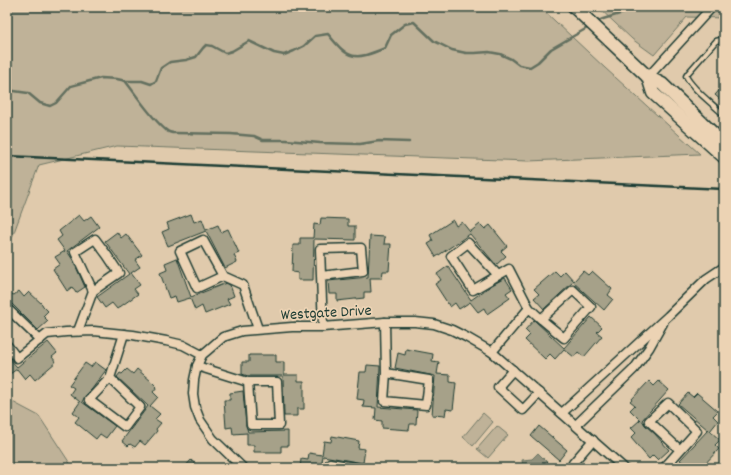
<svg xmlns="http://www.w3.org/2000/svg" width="731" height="475" viewBox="0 0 731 475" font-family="Dekko,sans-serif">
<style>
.green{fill:#bfb298;stroke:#6f7866}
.water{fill:#90907b;stroke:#636f5f}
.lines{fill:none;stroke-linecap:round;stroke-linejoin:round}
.stream{stroke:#636f5f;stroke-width:2.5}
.building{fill:#a6a189;stroke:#1f3d34}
.lane-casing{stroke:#1f3d34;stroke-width:7}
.street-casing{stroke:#1f3d34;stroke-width:11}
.secondary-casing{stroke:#1f3d34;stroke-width:15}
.lane{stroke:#ecd3b4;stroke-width:4}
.street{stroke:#ecd3b4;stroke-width:8}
.secondary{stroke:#ecd3b4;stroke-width:12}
.rail{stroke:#1f3d34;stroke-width:2.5}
.labels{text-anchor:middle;stroke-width:3.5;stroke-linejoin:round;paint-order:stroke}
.street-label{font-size:16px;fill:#1f3d34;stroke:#ecd3b4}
</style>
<rect width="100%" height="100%" fill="#e0caac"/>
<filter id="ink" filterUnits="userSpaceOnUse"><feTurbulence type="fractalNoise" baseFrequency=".025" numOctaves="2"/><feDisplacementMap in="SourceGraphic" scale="8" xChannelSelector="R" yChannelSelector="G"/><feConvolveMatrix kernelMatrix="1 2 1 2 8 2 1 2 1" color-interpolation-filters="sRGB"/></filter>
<g filter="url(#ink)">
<g class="green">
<path d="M7 7H540L605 68 700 154 528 161 117 146 39 165 7 251Z"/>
<path d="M598 7H703L724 10V18L687 17 654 55 632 39Z"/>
<path d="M7 399 39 416 73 468H7Z"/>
<path d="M483 413 493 422 473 446 463 437Z"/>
<path d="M497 426 508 435 488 458 477 449Z"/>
</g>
<path class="water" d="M538 453 550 465H553L551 468H523L522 460 532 459Z"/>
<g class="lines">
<g class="stream">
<path d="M596 22 603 19 643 7"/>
<path d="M126 82C138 97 151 118 166 130 168 132 171 133 175 133L231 134 254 136 263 140H286L320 143 360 144 379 141 409 142"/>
<path d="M7 90 28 93 40 103 50 106 56 103 71 86 101 78 117 79 126 81H142L151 84 156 81 161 68 170 62 186 60 196 57 203 48 206 45 212 46 225 53 232 51 249 41 274 53 284 55 294 51 304 46 315 36 328 34C349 60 354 61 385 48L391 35 405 24 414 22 434 41 452 50 466 53H475L489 52 500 54 511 59 519 65 530 67 538 62 551 49 589 27"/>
</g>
</g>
<g class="building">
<path d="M724 85V103L715 95Z"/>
<path d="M191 214 194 222 202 219 206 230 218 225 221 232 228 229 239 253 234 255 237 262 225 268 206 231 168 246 162 232 169 229 167 223Z"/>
<path d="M79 215 84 221 91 216 99 227 67 251 73 260 85 287 76 293 72 287 67 291 53 269 60 264 55 257 65 251 57 240 62 236 59 231Z"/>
<path d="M321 218 348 219V226H355V240L314 239 313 280H298V273L292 272 293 245H300V238H313L314 224 320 225Z"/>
<path d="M453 220 456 226 462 222 470 232 480 224 485 229 490 225 507 246 501 251 506 256 496 265 470 234 436 257 428 244 433 241 430 235Z"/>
<path d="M117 232 121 238 126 234 142 255 135 260 140 267 131 273 140 285 134 289 138 294 117 309 112 303 105 308 97 297 129 274 105 241Z"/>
<path d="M370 236 385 237 384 244H391L389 271H383L382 278H370L371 292H364V298L337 301V294H329L328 281 368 277Z"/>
<path d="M177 258 191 297 226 283 230 285 234 296 227 299 230 304 205 314 202 306 195 310 190 298 177 302 175 296 169 298 160 273 167 270 165 263Z"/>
<path d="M448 266 471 300 492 285 505 278 512 289 506 293 510 298 487 314 484 308 478 312 470 302 459 309 455 303 450 307 435 284 441 280 437 274Z"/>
<path d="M555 271 560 276 565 271 574 281 583 271 588 275 592 271 612 289 608 295 613 299 604 310 573 282 544 309 534 298 539 294 534 289Z"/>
<path d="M19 291 24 297 29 292 42 304 43 306 48 311 43 316 48 321 38 330 7 299 12 294 14 295Z"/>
<path d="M591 317 602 327 597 332 602 336 584 357 578 352 574 357 564 349 555 359 550 354 545 359 525 340 530 335 525 330 534 320 564 348Z"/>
<path d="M48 342 57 353 52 357 56 362 35 380 30 374 25 379 17 369 7 376V356L17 367Z"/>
<path d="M406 349 433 354 432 361 439 362 437 374 450 375V382L456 383 453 410 446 409 445 416 432 415 435 376 395 368 398 353 405 355Z"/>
<path d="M249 355H276V362H284V375H298V381H304V409H297V416H284L283 376H248L242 374V362H249Z"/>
<path d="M95 362 106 370 92 389 85 396 82 402 115 426 106 438 100 434 96 439 75 422 79 417 73 412 80 402 70 394 74 388 69 385 85 363 91 367Z"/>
<path d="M367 365 380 366 378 407 417 410 416 424H410L409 430 382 428V421L375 420 376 408 363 407 364 400 357 399 360 372H366Z"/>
<path d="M127 369 133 374 137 369 151 381 157 387 153 392 158 397 150 406 160 414 155 419 161 423 156 429 157 431 145 445 140 441 135 447 130 444 128 446 122 441 148 406 117 377 120 373 122 374Z"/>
<path d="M649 381 654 386 659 381 669 390 642 420 645 425 655 434 669 450 658 460 653 455 649 459 631 438 636 433 631 428 640 420 630 410 635 405 630 401Z"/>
<path d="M243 391 246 425 248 432 288 431V446H281V452H254V445H247V433L233 434 232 427 226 428 224 400H230V393Z"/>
<path d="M688 393 693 397 697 393 718 411 713 416 718 421 710 431 720 440 715 445 719 449 701 468H699L695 464 691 468H689L680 460 708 430 678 404Z"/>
<path d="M539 426 567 450 559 460 531 436Z"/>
<path d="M332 436 359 441 358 448 365 449 363 463 323 456 321 468H300L301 459 308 460 309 453 322 455 324 441 331 442Z"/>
<path d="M191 460 200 468H184Z"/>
</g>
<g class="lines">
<g class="lane-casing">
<path id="lane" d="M724 44 720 40 716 41 688 73 686 76C693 90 713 104 724 115"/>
</g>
<g class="street-casing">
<g id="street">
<path d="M648 77 712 7"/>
<path d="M498 275 468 243 451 256 473 290 509 269 529 308"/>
<path d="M223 276 203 240 180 251 197 288 223 276 243 285 258 329"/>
<path d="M321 276 363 271 361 248 320 249 323 327"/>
<path d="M7 311 9 310 40 340"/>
<path d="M385 322 386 373 384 401 426 405 429 380 386 373"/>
<path d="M78 331 93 291 119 273 107 255 95 239 75 252 93 291"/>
<path d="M7 345 17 358 47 334 66 332 94 331 133 335 166 341 183 345 202 355"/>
<path d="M492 352 529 308 541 319 564 338 591 307 573 290 541 319"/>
<path d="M197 366 248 382 251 425H279L277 382H248"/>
<path d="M513 370 498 387 523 410 539 393"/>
<path d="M110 378 89 400 125 427 140 407 110 378 124 334"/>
<path d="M562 413 668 316 706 279 724 267"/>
<path d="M576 425 634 369 649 348 663 323"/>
<path d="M243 468 213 439 200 420 195 407 193 394 194 380 197 366 202 355 208 350 223 337 242 331 292 327H323L385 322H415L434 324 452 330 466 337 492 352 624 468"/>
<path d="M329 468 330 463 359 468"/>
<path d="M578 468 573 463 593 440"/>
<path d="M664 468 697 431 668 403 649 421 680 450"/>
</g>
</g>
<g class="secondary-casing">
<g id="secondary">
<path d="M574 7 648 77 662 84 724 144"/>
<path d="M648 77 653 93 724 157"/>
</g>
</g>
<use href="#lane" class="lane"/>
<use href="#street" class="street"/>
<use href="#secondary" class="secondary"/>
<path class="rail" d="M7 156 724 189"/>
</g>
</g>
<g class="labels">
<g class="street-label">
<text transform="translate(326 311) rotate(-3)" y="6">Westgate Drive</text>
</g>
</g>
<rect width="731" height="475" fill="none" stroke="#ecd3b4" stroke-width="24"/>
<rect x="12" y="12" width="707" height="451" fill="none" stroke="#1f3d34" stroke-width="1.5" filter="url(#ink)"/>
</svg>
